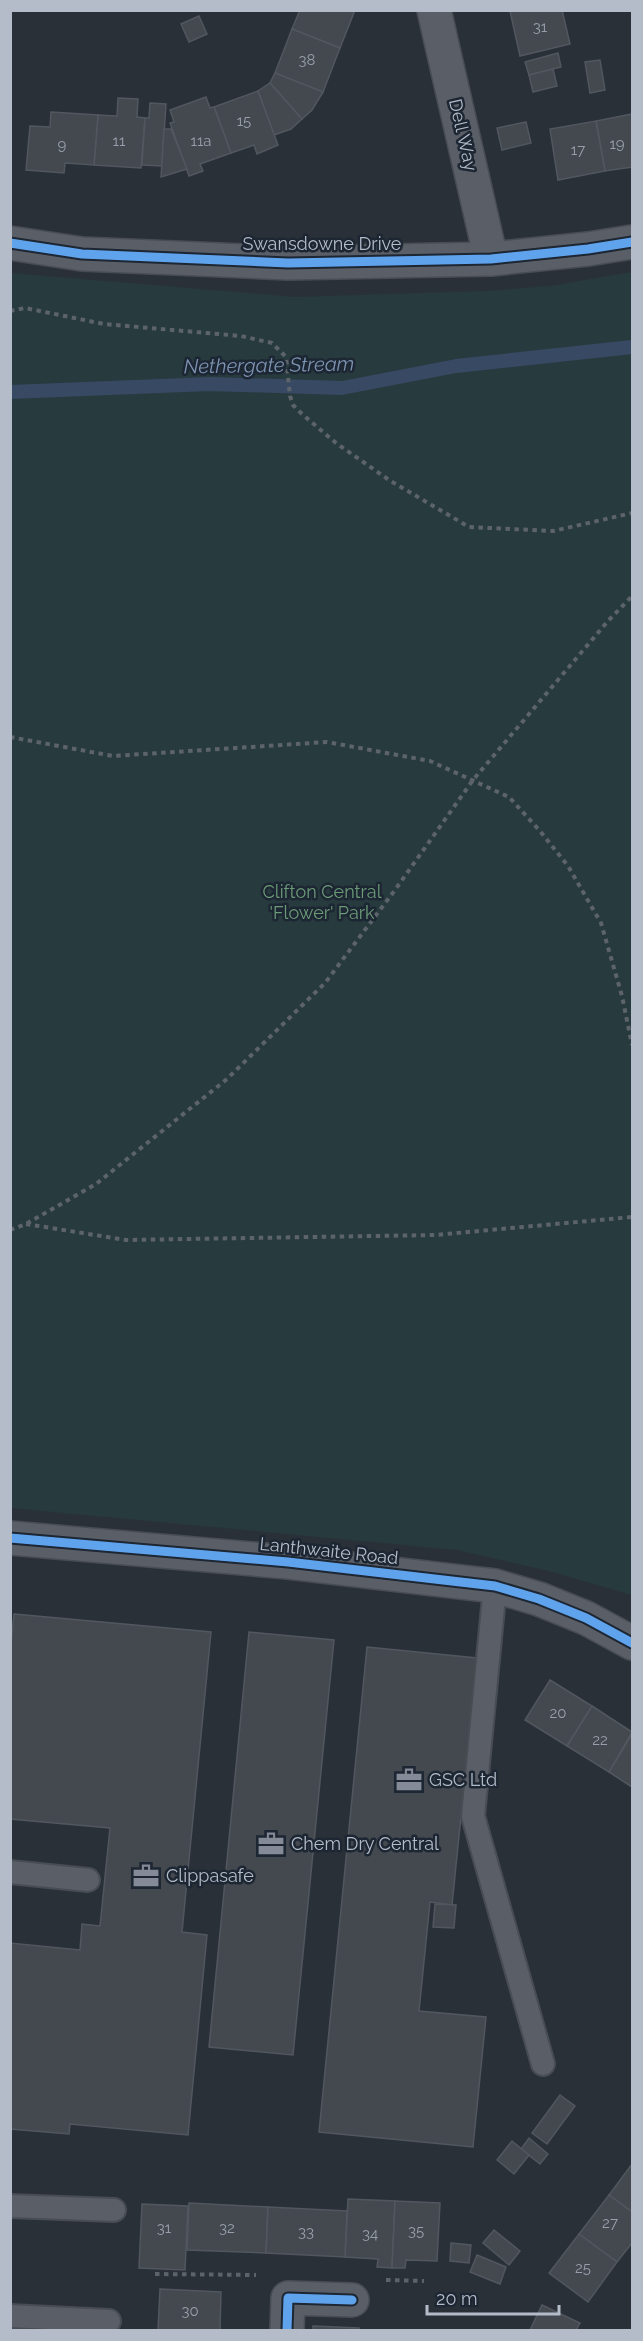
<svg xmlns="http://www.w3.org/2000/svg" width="643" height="2341" viewBox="0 0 643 2341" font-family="Raleway,sans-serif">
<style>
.green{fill:#273a3e}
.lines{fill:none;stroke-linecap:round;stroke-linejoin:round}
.stream{stroke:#384963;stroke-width:14}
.building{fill:#444950;stroke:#52575f;stroke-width:1.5}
.service-casing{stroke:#484c53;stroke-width:26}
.minor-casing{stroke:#484c53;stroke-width:36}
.path{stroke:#5d636a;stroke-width:4;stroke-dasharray:4.5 4.5;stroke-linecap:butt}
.service{stroke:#5a5e66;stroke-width:22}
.minor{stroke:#5a5e66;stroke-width:33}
.cycleway-casing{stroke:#1d2633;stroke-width:13}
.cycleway{stroke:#60a3ed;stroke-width:9}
.labels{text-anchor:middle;stroke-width:5;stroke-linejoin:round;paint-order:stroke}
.number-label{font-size:15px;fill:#989fab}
.street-label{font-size:18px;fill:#b4bcc9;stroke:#1d2633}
.park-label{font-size:18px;fill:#6b9a76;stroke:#1d2633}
.poi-label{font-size:18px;fill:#b4bcc9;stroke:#1d2633;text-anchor:start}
.water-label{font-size:20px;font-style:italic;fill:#7c92b1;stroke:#1d2633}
</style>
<rect width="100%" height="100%" fill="#2a3038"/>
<path class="green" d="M632 272V1595L549 1571 457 1550 11 1508V273L294 297 487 291 550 286Z"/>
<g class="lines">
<path class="stream" d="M10 392 210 384 342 388 456 366 632 347"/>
</g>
<g class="building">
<path d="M300 10H355L340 48 292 29Z"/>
<path d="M562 10 570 44 520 56 510 11Z"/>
<path d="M199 16 207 34 189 42 181 24Z"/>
<path d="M292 29 340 48 323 92 275 73Z"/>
<path d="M558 53 561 67 529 75 525 62Z"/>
<path d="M600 60 605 90 590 93 585 62Z"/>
<path d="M553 69 557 86 533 92 529 75Z"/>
<path d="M275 73 323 92 312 110 302 119 270 83Z"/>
<path d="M270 83 302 119 291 129 274 135 258 91Z"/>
<path d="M258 91 278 145 257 154 254 145 231 153 214 107Z"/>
<path d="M206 97 210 108 214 107 231 153 200 164 203 171 189 176 170 123 174 122 170 110Z"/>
<path d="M118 98 138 99 137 117 145 118 141 168 94 165 98 115 117 116Z"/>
<path d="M150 103 166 104 162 166 142 165 145 118H149Z"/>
<path d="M51 112 98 115 94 165 65 163 64 173 26 170 30 126 50 127Z"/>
<path d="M632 114V167L605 171 596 121Z"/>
<path d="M596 121 605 171 558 180 550 129Z"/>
<path d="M526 122 531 143 502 150 497 128Z"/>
<path d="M164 129H171L187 169 161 177Z"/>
<path d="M14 1614 211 1632 182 1932 207 1935 188 2135 70 2124 69 2134 10 2129V1943L80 1950 82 1924 100 1926 110 1828 10 1819V1654Z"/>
<path d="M249 1632 334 1640 293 2055 209 2047Z"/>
<path d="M367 1647 477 1658 452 1905 430 1902 419 2011 486 2017 473 2147 319 2132Z"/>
<path d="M550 1680 592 1706 567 1746 525 1720Z"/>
<path d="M592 1706 632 1732 609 1772 567 1746Z"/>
<path d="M632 1734V1787L609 1772Z"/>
<path d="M435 1904 456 1905 454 1928 433 1927Z"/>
<path d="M560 2095 575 2106 547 2144 532 2133Z"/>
<path d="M529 2138 548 2154 540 2164 521 2149Z"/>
<path d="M512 2141 529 2155 514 2174 497 2160Z"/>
<path d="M632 2164V2212L609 2195Z"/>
<path d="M609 2195 632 2212V2243L617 2262 579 2234Z"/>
<path d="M348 2199 395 2201 392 2268 377 2267 378 2259 345 2257Z"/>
<path d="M395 2201 440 2203 437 2261 406 2260 405 2268H392Z"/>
<path d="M189 2203 268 2207 266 2253 187 2250Z"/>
<path d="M142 2204 188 2206 185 2270 139 2268Z"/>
<path d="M268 2207 347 2211 345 2257 266 2253Z"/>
<path d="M494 2230 520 2251 509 2265 483 2243Z"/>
<path d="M579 2234 617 2262 588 2302 549 2273Z"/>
<path d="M451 2243 471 2245 469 2263 450 2261Z"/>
<path d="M477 2255 506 2267 500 2284 470 2272Z"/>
<path d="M160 2289 221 2292 220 2330H158Z"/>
<path d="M542 2305 580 2323 576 2330H530Z"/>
<path d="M313 2326 359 2328V2330H313Z"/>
</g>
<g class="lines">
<g class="service-casing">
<g id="service">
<path d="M495 1586 473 1816 543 2064"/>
<path d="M10 1872 88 1880"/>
<path d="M10 2206 114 2210"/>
<path d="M10 2316 109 2321"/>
</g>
</g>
<g class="minor-casing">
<g id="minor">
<path d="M434 10 491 259"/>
<path d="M10 243 82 254 288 263 491 259 588 249 632 242"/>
<path d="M10 1538 288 1562 495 1586 539 1599 586 1618 632 1643"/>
<path d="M287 2330 288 2298 352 2300"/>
</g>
</g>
<g class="path">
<path d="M10 311 25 308 104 324 241 336 272 343 286 357 290 396 293 405 302 414 336 443 389 480 469 527 553 531 632 513"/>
<path d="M10 737 113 756 327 742 430 761 509 797 540 831 568 866 601 923 622 996 632 1045"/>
<path d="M26 1224 126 1240 435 1235 632 1217"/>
<path d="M10 1230 26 1224 96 1184 227 1079 325 983 395 890 473 780 608 621 632 596"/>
<path d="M155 2274 256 2275"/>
<path d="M386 2280 424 2281"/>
</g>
<use href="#service" class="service"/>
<use href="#minor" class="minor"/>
<g class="cycleway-casing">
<g id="cycleway">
<path d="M10 243 82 254 288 263 491 259 588 249 632 242"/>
<path d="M10 1538 288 1562 495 1586 539 1599 586 1618 632 1643"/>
<path d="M287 2330 288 2298 352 2300"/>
</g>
</g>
<use href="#cycleway" class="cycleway"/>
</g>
<defs>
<g id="office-bare" transform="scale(2.07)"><path d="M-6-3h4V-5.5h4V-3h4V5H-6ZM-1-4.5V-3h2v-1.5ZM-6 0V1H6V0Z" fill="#848b96" stroke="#1d2633" stroke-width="2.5" paint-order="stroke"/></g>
</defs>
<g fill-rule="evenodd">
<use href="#office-bare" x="409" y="1780"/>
<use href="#office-bare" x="271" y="1844"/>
<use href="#office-bare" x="146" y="1876"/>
</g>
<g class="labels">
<g class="number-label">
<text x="540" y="32">31</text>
<text x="307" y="65">38</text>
<text x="244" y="126">15</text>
<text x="119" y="146">11</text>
<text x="201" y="146">11a</text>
<text x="617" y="149">19</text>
<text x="62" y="150">9</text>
<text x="578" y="155">17</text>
<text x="558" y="1718">20</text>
<text x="600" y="1745">22</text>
<text x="610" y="2228">27</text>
<text x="164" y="2233">31</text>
<text x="227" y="2233">32</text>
<text x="416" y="2236">35</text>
<text x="306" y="2237">33</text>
<text x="370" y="2239">34</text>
<text x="583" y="2273">25</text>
<text x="190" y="2316">30</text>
</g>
<g class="street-label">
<text transform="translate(463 135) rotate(77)" y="6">Dell Way</text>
<text x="322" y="250">Swansdowne Drive</text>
<text transform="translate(329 1551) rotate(6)" y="6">Lanthwaite Road</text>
</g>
<g class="park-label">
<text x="322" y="898">Clifton Central<tspan x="322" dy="21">'Flower' Park</tspan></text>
</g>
<g class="poi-label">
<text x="429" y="1786">GSC Ltd</text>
<text x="291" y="1850">Chem Dry Central</text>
<text x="166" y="1882">Clippasafe</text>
</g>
<g class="water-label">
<text transform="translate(269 365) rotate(-1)" y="7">Nethergate Stream</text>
</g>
</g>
<rect width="643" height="2341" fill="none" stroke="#b4bcc9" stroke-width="24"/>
<path d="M427 2305v9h132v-9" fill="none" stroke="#b4bcc9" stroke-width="3"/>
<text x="436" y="2305" font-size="18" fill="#b4bcc9" stroke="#1d2633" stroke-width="4.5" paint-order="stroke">20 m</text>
</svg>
